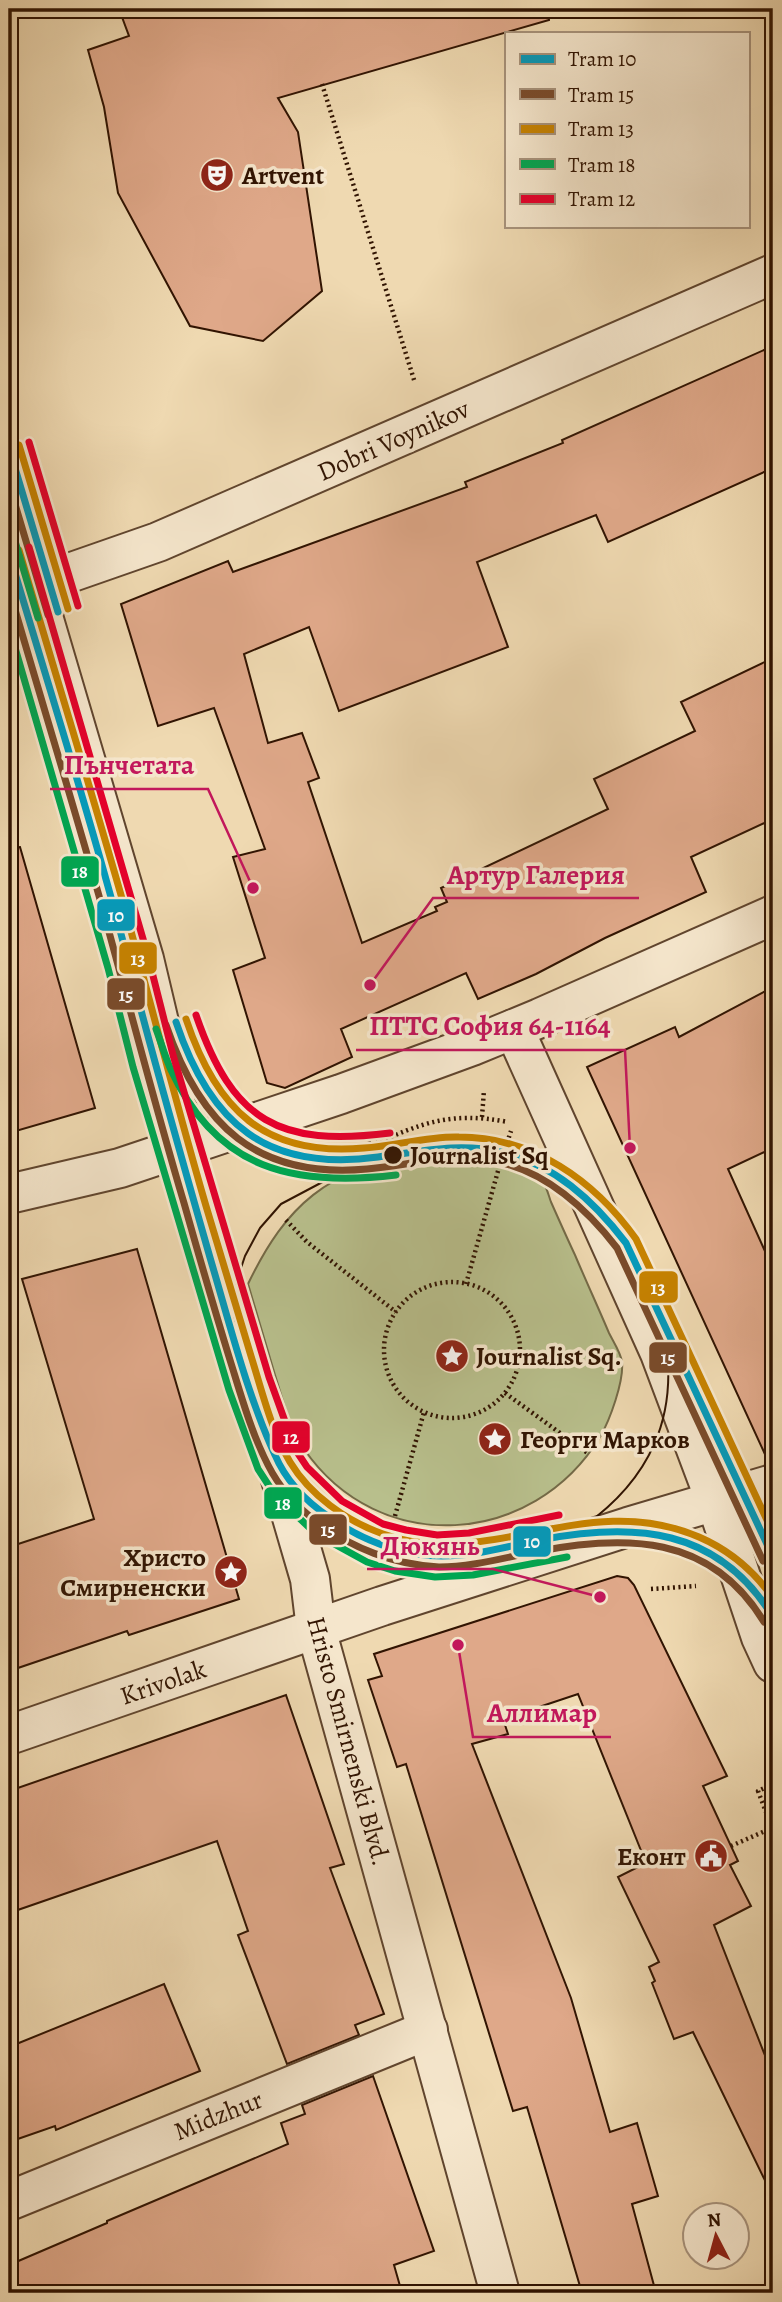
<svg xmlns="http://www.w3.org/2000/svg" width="782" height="2302" viewBox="0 0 782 2302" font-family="Alegreya,serif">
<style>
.green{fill:#b8bf8c;stroke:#746a47;stroke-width:2}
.building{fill:#dfa889;stroke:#311402;stroke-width:2}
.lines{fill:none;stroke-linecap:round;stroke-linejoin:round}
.minor-casing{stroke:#60452e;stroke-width:42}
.tertiary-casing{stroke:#60452e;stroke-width:42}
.path{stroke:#311402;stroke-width:4.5;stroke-dasharray:2 3.5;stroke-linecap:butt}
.minor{stroke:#f5e6cc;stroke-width:38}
.tertiary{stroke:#f5e6cc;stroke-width:38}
.tram{stroke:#311402;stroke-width:2}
.tram-1-casing{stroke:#f5e6cc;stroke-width:12}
.tram-2-casing{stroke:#f5e6cc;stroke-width:12}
.tram-3-casing{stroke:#f5e6cc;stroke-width:12}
.tram-4-casing{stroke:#f5e6cc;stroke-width:12}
.tram-5-casing{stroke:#f5e6cc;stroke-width:12}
.tram-1{stroke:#059aba;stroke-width:7}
.tram-2{stroke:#7a4b2a;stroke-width:7}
.tram-3{stroke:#c68200;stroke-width:7}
.tram-4{stroke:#00a651;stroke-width:7}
.tram-5{stroke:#e4002b;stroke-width:7}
.stop-dot{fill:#311402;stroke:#f5e6cc;stroke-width:2.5}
.labels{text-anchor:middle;stroke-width:7;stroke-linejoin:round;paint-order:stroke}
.poi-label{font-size:26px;font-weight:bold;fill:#311402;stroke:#f5e6cc;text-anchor:start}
.street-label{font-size:26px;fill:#311402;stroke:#f5e6cc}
.stop-label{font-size:26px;font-weight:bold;fill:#311402;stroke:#f5e6cc;text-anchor:start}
.leader{fill:none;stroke:#c2185b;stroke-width:2.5}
.callout-dot{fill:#c2185b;stroke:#f5e6cc;stroke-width:2.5}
.callout-label{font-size:28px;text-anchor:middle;font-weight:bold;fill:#c2185b;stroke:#f5e6cc;stroke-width:7;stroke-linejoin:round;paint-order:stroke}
.line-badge{stroke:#f5e6cc;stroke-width:2.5}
.badge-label{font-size:19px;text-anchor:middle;font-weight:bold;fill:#fff}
</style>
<rect width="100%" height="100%" fill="#efd9b1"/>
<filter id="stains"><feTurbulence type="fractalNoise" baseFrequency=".00286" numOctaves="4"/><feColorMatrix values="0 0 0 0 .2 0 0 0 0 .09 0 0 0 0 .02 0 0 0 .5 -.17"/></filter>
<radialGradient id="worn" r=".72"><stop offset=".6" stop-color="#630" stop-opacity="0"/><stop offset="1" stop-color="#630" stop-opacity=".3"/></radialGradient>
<path class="green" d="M416 1153C456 1153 493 1156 529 1175 533 1177 540 1180 543 1183 547 1187 549 1197 551 1202 559 1220 567 1238 575 1255 586 1281 598 1307 609 1333 613 1341 621 1353 622 1362 624 1381 610 1420 600 1437 533 1547 379 1558 304 1449 289 1427 283 1400 275 1375 266 1345 257 1314 248 1284 287 1203 327 1171 416 1153Z"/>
<g class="building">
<path d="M119 9H548L549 20 278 98 298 132 322 291 263 341 190 326 118 193 104 107 88 50 129 36Z"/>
<path d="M773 346V468L608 542 596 515 477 562 508 647 339 711 309 627 244 654 268 743 302 733 319 778 308 782 362 943 437 911 435 907 447 902 441 888 608 809 594 779 695 731 681 702 773 658V819L691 857 706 892 605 938 536 974 478 999 466 973 341 1029 352 1057 285 1088 267 1083 233 970 265 958 233 857 265 849 214 708 158 726 121 604 228 561 233 572 467 487 465 482 563 443 562 440Z"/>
<path d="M20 847 95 1108 9 1133V848Z"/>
<path d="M773 987V1148L728 1169 773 1269V1463H769L587 1067 675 1027 679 1037Z"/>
<path d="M137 1249 239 1599 129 1635 127 1631 9 1671V1547L94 1519 22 1279Z"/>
<path d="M617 1576 628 1578 634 1585 727 1776 703 1786 738 1861 730 1865 751 1906 714 1925 773 2076V2197L693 2032 674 2039 652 1983 655 1981 649 1967 659 1962 618 1877 646 1863 578 1694 503 1719 508 1734 472 1744 571 1998 610 2132 637 2123 658 2196 632 2204 656 2293H582L527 2107 513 2111 406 1764 397 1767 368 1680 382 1676 374 1654Z"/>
<path d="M286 1695 344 1864 330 1868 384 2014 355 2025 359 2035 287 2064 238 1935 248 1931 217 1841 9 1913V1791Z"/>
<path d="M164 1984 200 2071 56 2130 55 2126 9 2142V2047Z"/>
<path d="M373 2076 434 2251 394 2265 402 2293H9V2265L107 2223V2221L288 2144 281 2123 305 2114 302 2105Z"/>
</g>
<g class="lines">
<g class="minor-casing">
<g id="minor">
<path d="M9 594 158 542 773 274"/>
<path d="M514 1029 660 1353 716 1502 761 1637 773 1663"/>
<path d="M9 1194 120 1168 341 1094 472 1046 540 1018 773 915"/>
<path d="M9 1735 382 1606 628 1527 773 1484"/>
<path d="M9 2201 428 2030"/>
</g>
</g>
<g class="tertiary-casing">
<path id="tertiary" d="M9 501 144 959 167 1056 184 1147 310 1579 316 1629 500 2293"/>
</g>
<g class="path">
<path d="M322 84 415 383"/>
<path d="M482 1117 484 1090"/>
<path d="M365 1131 370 1146C422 1123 450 1111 508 1122"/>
<path d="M507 1143 511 1131"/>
<path d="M286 1220 307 1242 396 1312"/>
<circle cx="452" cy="1350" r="68"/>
<path d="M466 1284 500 1164"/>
<path d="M505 1393 589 1454"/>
<path d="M395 1516 424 1412"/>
<path d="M651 1589 696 1586"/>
<path d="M731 1846 772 1828 758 1791 773 1784"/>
</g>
<use href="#minor" class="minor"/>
<use href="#tertiary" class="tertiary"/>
<g class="tram">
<path d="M234 1336 235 1286 245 1256 260 1228 281 1204 366 1159"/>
<path d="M574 1533C650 1483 682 1416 663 1325"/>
</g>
<g class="tram-1-casing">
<g id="tram-1">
<path d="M9 448 58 612"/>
<path d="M9 553C50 691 94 829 130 968 155 1066 183 1163 211 1261 230 1325 247 1394 275 1455 286 1481 307 1502 329 1517 361 1540 402 1556 442 1556 475 1556 508 1546 540 1540 634 1522 718 1527 773 1617"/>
<path d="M176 1022C210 1124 267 1172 378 1157 419 1152 459 1142 500 1152 554 1164 593 1200 626 1243L773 1557"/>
</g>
</g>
<g class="tram-2-casing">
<g id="tram-2">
<path d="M9 484 48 615"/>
<path d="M9 589C40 696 73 803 103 910 130 1008 155 1106 184 1203 199 1256 214 1308 230 1360 241 1395 251 1432 268 1465 279 1487 296 1506 316 1521 351 1548 395 1565 439 1567 471 1567 503 1558 534 1552 625 1534 711 1534 764 1622"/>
<path d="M166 1025C200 1125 256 1179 367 1169 410 1165 450 1153 494 1161 546 1171 586 1208 617 1248L763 1561"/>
</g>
</g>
<g class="tram-3-casing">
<g id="tram-3">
<path d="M19 445 68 609"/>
<path d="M19 550C54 670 91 789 125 909 152 1008 177 1107 206 1206 221 1256 236 1306 251 1356 262 1391 271 1430 290 1462 310 1495 346 1521 383 1534 489 1572 586 1488 699 1537 729 1550 754 1571 773 1598"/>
<path d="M186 1019C216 1109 264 1157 364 1148 396 1146 427 1136 459 1137 533 1137 594 1180 636 1239L773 1533"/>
</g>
</g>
<g class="tram-4-casing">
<g id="tram-4">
<path d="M9 521 38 618"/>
<path d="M9 627 108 968 133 1067 229 1390 258 1469 275 1495 316 1534 367 1562 395 1571 435 1577 473 1575 567 1557"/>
<path d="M156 1029C161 1042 165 1057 171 1070 217 1170 294 1187 396 1175"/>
</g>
</g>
<g class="tram-5-casing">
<g id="tram-5">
<path d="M29 442 78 606"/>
<path d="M29 547 148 956 173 1055 269 1377 295 1449 307 1467 342 1501 383 1524 406 1530 437 1535 469 1533 559 1515"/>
<path d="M196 1015C233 1122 279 1147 390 1133"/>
</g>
</g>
<use href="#tram-1" class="tram-1"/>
<use href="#tram-2" class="tram-2"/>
<use href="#tram-3" class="tram-3"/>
<use href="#tram-4" class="tram-4"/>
<use href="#tram-5" class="tram-5"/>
</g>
<defs>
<g id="theatre-disc" transform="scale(1.75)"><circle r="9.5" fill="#8f2418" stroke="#f5e6cc"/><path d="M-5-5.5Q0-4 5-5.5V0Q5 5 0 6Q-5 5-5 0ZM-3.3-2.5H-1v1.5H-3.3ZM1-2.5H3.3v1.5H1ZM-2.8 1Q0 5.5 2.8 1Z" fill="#fff"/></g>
<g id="sight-disc" transform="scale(1.75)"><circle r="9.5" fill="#8f2418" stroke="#f5e6cc"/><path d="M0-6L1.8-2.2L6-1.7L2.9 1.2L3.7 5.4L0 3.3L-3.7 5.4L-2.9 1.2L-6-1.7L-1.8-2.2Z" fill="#fff"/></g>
<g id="civic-disc" transform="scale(1.75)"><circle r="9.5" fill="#8f2418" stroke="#f5e6cc"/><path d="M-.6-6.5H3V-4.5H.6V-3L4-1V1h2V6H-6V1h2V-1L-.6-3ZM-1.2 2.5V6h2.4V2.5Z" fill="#fff"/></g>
</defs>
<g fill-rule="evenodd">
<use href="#theatre-disc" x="217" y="175"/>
<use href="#sight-disc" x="452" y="1356"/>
<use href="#sight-disc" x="495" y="1439"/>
<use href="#sight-disc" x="231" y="1572"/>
<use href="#civic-disc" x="711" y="1856"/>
</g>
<circle class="stop-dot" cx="393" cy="1155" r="10"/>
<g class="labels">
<g class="poi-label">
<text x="242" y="184">Artvent</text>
<text x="476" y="1365">Journalist Sq.</text>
<text x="520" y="1448">Георги Марков</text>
<text x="206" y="1566" text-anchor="end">Христо<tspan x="206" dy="30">Смирненски</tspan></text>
<text x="686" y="1865" text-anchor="end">Еконт</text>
</g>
<g class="street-label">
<text transform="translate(393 440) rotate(-24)" y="9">Dobri Voynikov</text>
<text transform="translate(163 1682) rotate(-19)" y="9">Krivolak</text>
<text transform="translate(349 1741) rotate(75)" y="9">Hristo Smirnenski Blvd.</text>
<text transform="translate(218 2115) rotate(-22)" y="9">Midzhur</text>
</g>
<g class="stop-label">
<text x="410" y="1164">Journalist Sq</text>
</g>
</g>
<path class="leader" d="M253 888L208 789H50M370 985L433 898H639M630 1148L625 1050H356M600 1597L493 1569H367M458 1645L473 1737H611"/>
<g class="callout-dot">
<circle cx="253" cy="888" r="7"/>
<circle cx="370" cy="985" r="7"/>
<circle cx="630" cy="1148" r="7"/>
<circle cx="600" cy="1597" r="7"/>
<circle cx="458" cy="1645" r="7"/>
</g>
<g class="callout-label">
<text x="129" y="774">Пънчетата</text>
<text x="536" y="884">Артур Галерия</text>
<text x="490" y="1035">ПТТС София 64-1164</text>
<text x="430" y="1555">Дюкянь</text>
<text x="542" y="1722">Аллимар</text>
</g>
<g class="line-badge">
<rect x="60" y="855" width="40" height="33" rx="7" fill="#00a651"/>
<rect x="96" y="898" width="40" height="34" rx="7" fill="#059aba"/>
<rect x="118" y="941" width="40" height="34" rx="7" fill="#c68200"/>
<rect x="106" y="977" width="40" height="34" rx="7" fill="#7a4b2a"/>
<rect x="638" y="1270" width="41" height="34" rx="7" fill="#c68200"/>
<rect x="648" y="1341" width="40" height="33" rx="7" fill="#7a4b2a"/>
<rect x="271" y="1420" width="40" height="34" rx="7" fill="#e4002b"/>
<rect x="263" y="1486" width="40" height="34" rx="7" fill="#00a651"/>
<rect x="308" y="1513" width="40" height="33" rx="7" fill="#7a4b2a"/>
<rect x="512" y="1525" width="40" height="33" rx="7" fill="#059aba"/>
</g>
<g class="badge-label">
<text x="80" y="878">18</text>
<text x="116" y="922">10</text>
<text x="138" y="965">13</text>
<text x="126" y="1001">15</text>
<text x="658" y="1294">13</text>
<text x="668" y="1364">15</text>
<text x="291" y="1444">12</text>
<text x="283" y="1510">18</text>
<text x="328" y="1536">15</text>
<text x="532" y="1548">10</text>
</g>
<rect width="782" height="2302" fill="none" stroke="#efd9b1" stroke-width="35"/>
<rect x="10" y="10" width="761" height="2281" fill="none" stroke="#311402" stroke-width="3.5"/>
<rect x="18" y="18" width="747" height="2267" fill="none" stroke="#311402" stroke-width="2"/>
<rect x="505" y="32" width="245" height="196" fill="#f5e6cc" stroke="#a7927b" stroke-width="2"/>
<rect x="520" y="54" width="35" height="10" fill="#059aba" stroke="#a7927b" stroke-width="2"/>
<text x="568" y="66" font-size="21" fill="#311402">Tram 10</text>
<rect x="520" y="89" width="35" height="10" fill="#7a4b2a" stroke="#a7927b" stroke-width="2"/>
<text x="568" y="102" font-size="21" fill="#311402">Tram 15</text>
<rect x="520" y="124" width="35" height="10" fill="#c68200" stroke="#a7927b" stroke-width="2"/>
<text x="568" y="136" font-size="21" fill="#311402">Tram 13</text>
<rect x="520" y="159" width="35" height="10" fill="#00a651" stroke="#a7927b" stroke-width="2"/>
<text x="568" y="172" font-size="21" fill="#311402">Tram 18</text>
<rect x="520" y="194" width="35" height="10" fill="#e4002b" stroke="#a7927b" stroke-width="2"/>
<text x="568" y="206" font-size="21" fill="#311402">Tram 12</text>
<g transform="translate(716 2236) rotate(354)"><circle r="33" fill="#f5e6cc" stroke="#a7927b" stroke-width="2"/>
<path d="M0-5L12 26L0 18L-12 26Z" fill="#8f2418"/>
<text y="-10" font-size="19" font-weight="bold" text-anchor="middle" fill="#311402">N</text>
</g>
<rect width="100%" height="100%" filter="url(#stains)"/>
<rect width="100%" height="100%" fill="url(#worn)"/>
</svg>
